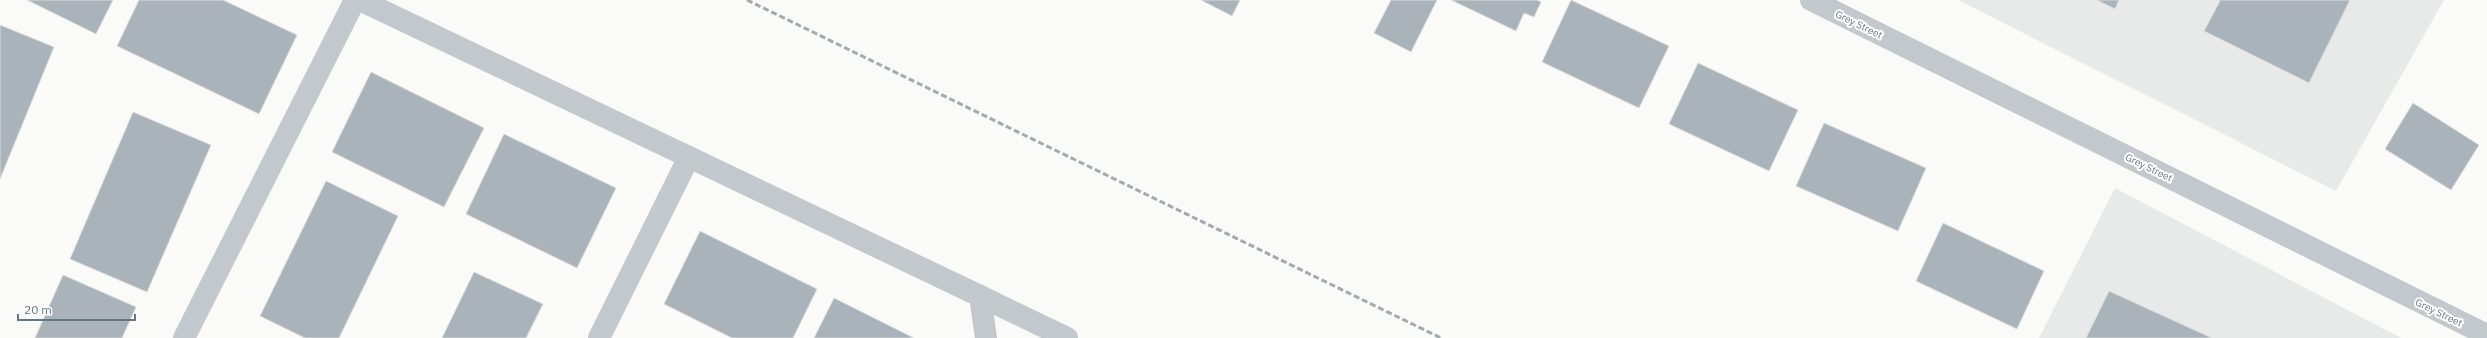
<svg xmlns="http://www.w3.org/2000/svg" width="2487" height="338" viewBox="0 0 2487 338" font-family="'IBM Plex Sans',sans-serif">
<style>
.built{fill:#e8e9e9}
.building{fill:#aab3b9;stroke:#dcdcda}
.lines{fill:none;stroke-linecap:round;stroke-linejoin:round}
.service{stroke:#c3c8cc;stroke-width:22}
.tertiary{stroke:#c3c8cc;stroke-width:22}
.rail{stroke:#a2aab0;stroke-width:3;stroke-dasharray:6 3;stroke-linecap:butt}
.labels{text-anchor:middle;stroke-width:4;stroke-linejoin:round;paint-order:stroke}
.street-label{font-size:10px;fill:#657683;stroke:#fff}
</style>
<rect width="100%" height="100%" fill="#fafaf8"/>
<g class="built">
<path d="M1958 0H2444L2336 191Z"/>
<path d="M2115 188 2401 338H2039Z"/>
</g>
<g class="building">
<path d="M27 0H113L96 34Z"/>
<path d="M139 0H223L297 35 259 114 117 46Z"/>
<path d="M1201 0H1240L1232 16Z"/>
<path d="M1391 0H1437L1411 52 1374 33Z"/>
<path d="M1451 0H1537L1541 2 1534 17 1524 13 1516 31Z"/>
<path d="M1571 0 1669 46 1639 108 1542 62Z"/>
<path d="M2097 0H2119L2115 9Z"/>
<path d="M2218 0H2350L2309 83 2204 31 2220 1Z"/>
<path d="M0 25 54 47 0 179Z"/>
<path d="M1698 63 1798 110 1769 171 1669 124Z"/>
<path d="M371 72 484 128 444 207 332 152Z"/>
<path d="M2413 103 2479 145 2451 190 2385 149Z"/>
<path d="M133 112 211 145 147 292 70 259Z"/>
<path d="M1824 123 1926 168 1898 231 1796 186Z"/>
<path d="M504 134 616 188 577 268 466 214Z"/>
<path d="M326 181 398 216 339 338H305L260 316Z"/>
<path d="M1943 223 2044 271 2017 329 1916 281Z"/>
<path d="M700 231 817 289 793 338H732L664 304Z"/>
<path d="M474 272 543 304 526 338H442Z"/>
<path d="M63 275 136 307 122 338H35Z"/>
<path d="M2109 291 2212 338H2086Z"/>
<path d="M834 298 914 338H814Z"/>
</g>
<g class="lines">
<g class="service">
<path d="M360 0 980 296 986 338"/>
<path d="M980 296 1067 338"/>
<path d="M184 338 355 0"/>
<path d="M599 338 689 157"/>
</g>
<path class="tertiary" d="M1811 0 2487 335"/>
<path class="rail" d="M747 0 1441 338"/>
</g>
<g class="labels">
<g class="street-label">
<text transform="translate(1859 24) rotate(26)" y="4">Grey Street</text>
<text transform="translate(2149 167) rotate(26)" y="4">Grey Street</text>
<text transform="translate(2439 312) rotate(26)" y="4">Grey Street</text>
</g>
</g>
<path d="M18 314v6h117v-6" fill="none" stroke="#657683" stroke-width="2"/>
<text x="24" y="314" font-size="12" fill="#657683" stroke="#ffffff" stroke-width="3" paint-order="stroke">20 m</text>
</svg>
